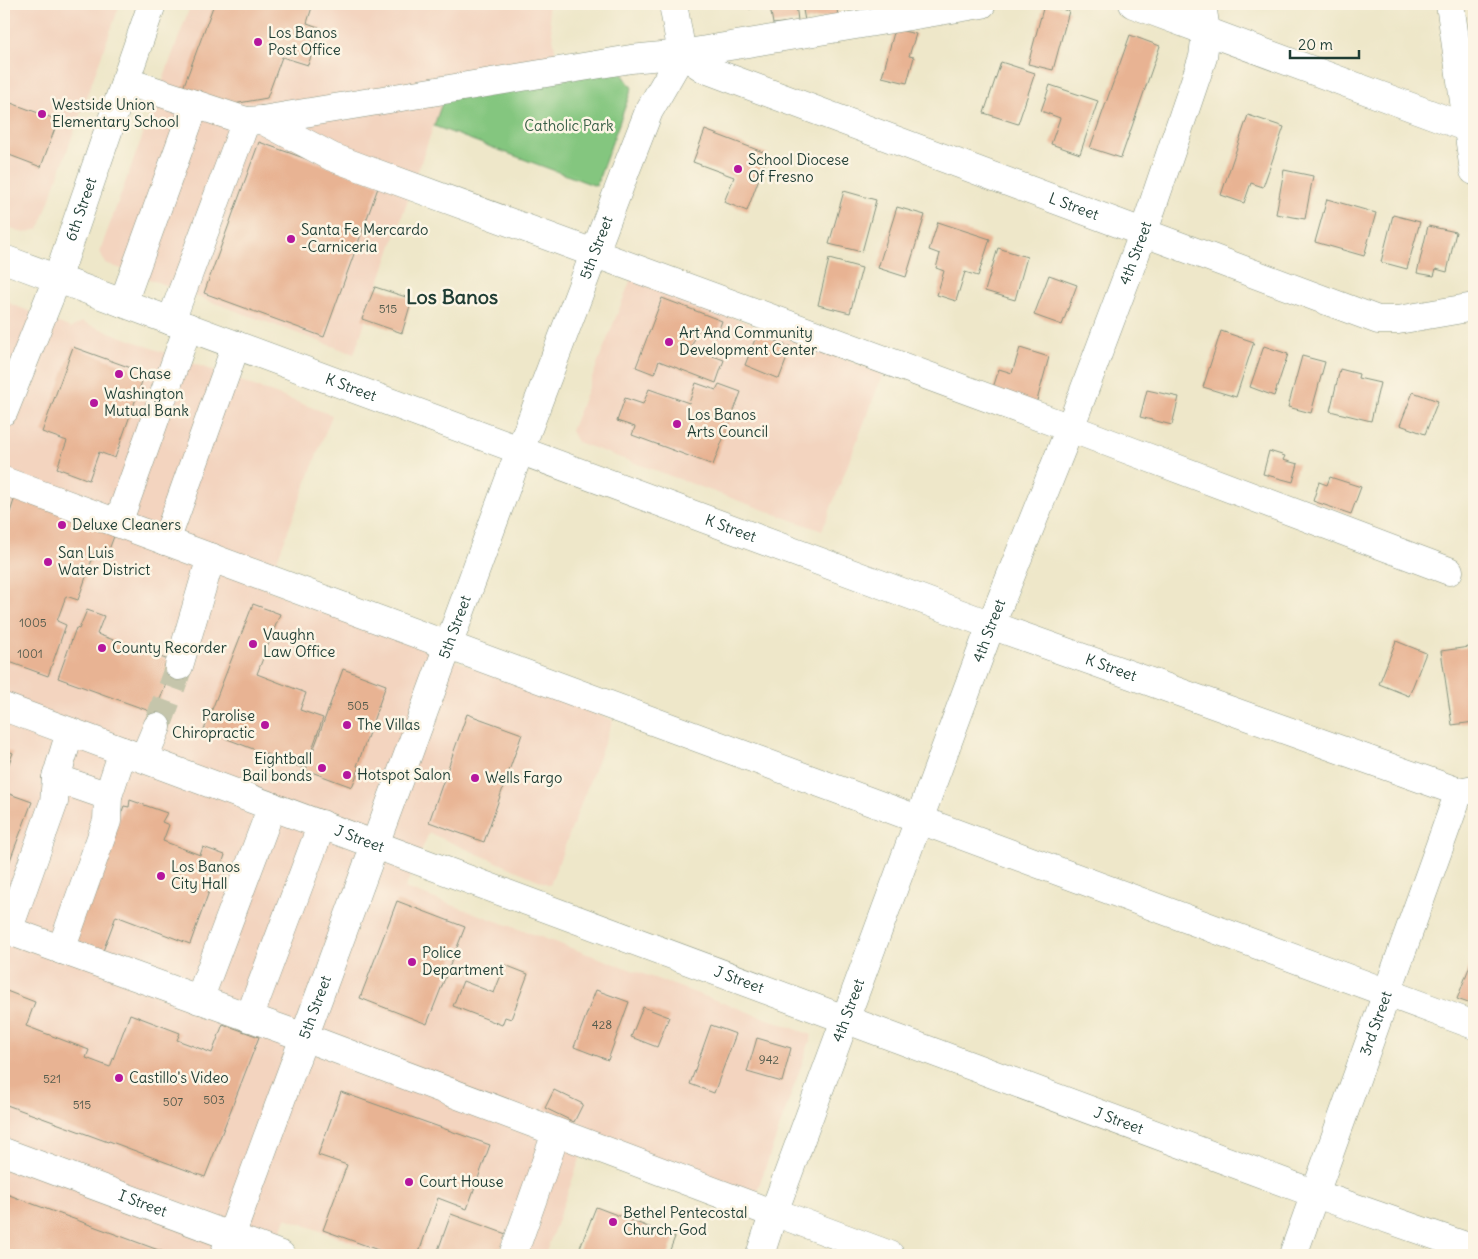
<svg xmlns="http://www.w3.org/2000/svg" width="1478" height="1259" viewBox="0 0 1478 1259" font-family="Delius,sans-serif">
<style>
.built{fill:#f3d4bf}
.green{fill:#84c67f;stroke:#52825a}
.building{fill:#e8b393}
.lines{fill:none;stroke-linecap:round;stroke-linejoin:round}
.minor-tunnel{stroke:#c5c5ab;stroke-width:28;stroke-dasharray:28 14;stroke-linecap:butt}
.minor-casing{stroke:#86927e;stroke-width:29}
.minor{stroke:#fff;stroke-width:28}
.poi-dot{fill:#b5179e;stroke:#fcf5e5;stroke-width:2}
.labels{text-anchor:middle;stroke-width:5;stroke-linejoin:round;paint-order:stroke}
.number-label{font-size:12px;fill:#515a4c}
.poi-label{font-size:15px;fill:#1f3d34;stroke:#fcf5e5;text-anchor:start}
.park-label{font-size:15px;fill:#385f47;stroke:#fcf5e5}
.street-label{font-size:15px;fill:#1f3d34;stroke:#fcf5e5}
.district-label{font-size:20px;font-weight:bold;fill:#1f3d34;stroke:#fcf5e5}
</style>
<rect width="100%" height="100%" fill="#fcf5e5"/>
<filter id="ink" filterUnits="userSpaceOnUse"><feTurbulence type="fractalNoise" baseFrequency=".02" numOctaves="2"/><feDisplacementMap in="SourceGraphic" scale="10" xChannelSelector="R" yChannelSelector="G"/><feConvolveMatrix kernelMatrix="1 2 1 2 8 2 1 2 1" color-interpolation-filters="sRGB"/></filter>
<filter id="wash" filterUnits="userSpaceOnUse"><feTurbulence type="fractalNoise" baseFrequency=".0096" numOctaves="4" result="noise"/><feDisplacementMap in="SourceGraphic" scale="20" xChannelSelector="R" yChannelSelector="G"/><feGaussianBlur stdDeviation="1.12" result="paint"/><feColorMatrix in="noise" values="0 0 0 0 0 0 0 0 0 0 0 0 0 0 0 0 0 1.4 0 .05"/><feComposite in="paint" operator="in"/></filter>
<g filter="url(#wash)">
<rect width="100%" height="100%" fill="#eee7c9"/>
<g class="built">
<path d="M4 4H120L39 229 24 233 4 225Z"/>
<path d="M191 4H547L557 60 451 76 354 354 105 263 100 251Z"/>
<path d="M631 279 883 374 822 531 577 442 571 431Z"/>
<path d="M4 294 11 304 71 328 82 322 332 415 266 589 613 720 550 885 429 833 405 888 812 1035 755 1197 582 1153 545 1255H384L286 1218 273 1255H4Z"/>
</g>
<path class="green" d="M619 69 632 88 596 186 434 126 443 100Z"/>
<g id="blocks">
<g class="building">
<path d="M214 4H313L307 23 321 28 308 65 282 57 267 98 228 105 183 88Z"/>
<path d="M748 4H796L798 21 773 24 770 6 749 9Z"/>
<path d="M802 4H836L838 15 805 21Z"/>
<path d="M1044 5 1069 11 1053 70 1028 64Z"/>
<path d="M895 29 916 34 909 56 914 57 907 83 882 77Z"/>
<path d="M1130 35 1160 46 1121 158 1090 148Z"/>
<path d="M1001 62 1035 73 1018 124 984 113Z"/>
<path d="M1050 85 1098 101 1080 154 1051 144 1060 118 1041 111Z"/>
<path d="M8 102 58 120 41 167 4 153V113Z"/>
<path d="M1248 115 1284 127 1263 187 1251 183 1244 203 1221 195Z"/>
<path d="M705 130 768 154 747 211 724 202 734 177 693 162Z"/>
<path d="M259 142 379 185 324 337 204 293Z"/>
<path d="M1284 170 1313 176 1305 219 1276 214Z"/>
<path d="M844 191 876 200 862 252 829 244Z"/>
<path d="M1327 199 1376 213 1364 256 1315 242Z"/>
<path d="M897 207 925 215 906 277 878 268Z"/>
<path d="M1393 215 1420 222 1407 269 1381 262Z"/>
<path d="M938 222 990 239 978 276 965 272 956 301 937 295 944 271 936 268 940 254 929 250Z"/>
<path d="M1428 226 1456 232 1447 272 1436 269 1434 276 1417 273Z"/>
<path d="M998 248 1027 257 1015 300 985 291Z"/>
<path d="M829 259 862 268 850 313 818 305Z"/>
<path d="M1049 275 1077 285 1062 325 1034 315Z"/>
<path d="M375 287 412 299 402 333 362 319Z"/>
<path d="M662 298 722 321 716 337 698 330 691 348 724 360 716 383 659 361 654 374 636 367Z"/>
<path d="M1221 331 1254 342 1236 397 1203 387Z"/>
<path d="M757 334 791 347 779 379 745 365Z"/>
<path d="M1264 346 1288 354 1274 396 1250 387Z"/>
<path d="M73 347 145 373 115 458 99 452 89 480 57 468 67 441 42 432Z"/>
<path d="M1020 348 1049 357 1036 404 992 391 999 369 1012 373Z"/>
<path d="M1302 356 1325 362 1311 413 1288 407Z"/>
<path d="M1340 369 1359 374 1358 378 1380 383 1371 421 1330 411Z"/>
<path d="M696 383 716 390 719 384 741 392 713 465 632 435 635 427 617 421 625 398 643 404 649 389 689 403Z"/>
<path d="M1147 390 1179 397 1172 425 1140 417Z"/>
<path d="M1413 392 1438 401 1425 434 1400 425Z"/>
<path d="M1269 451 1285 456 1283 460 1298 464 1293 482 1263 474Z"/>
<path d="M1330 477 1361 487 1351 514 1313 501 1319 482 1327 485Z"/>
<path d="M16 494 116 531 107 555 95 551 78 600 66 596 57 621 66 625 48 676 4 660V531Z"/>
<path d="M253 604 280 614 257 674 306 693 300 710 323 718 305 769 204 730Z"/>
<path d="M87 610 104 616 97 634 174 662 155 713 58 678 76 628 79 629Z"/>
<path d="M1396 641 1426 653 1409 696 1379 684Z"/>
<path d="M1469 647 1474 684V722L1452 725 1441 651Z"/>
<path d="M343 669 386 685 357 766 360 767 352 787 306 770Z"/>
<path d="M467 714 522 734 484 842 429 822Z"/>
<path d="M4 749 13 753 4 776Z"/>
<path d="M4 792 32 802 4 876Z"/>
<path d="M130 800 167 813 162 822 169 825 163 841 200 855 203 847 225 855 223 861 229 866 217 889 211 886 190 944 116 916 103 951 74 939 124 806 129 807Z"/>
<path d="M397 901 465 927 427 1024 360 998Z"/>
<path d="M1474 955V1005L1457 999Z"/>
<path d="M505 965 528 974 511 1019 505 1017 502 1025 453 1006 463 981 494 993Z"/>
<path d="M4 990 35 1002 26 1026 89 1050 86 1058 110 1067 130 1014 180 1033 177 1040 212 1053 223 1024 259 1037 205 1177 109 1141 108 1142 4 1104Z"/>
<path d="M596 990 629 1002 608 1060 574 1047Z"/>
<path d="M643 1007 669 1017 657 1047 631 1037Z"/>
<path d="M711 1025 736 1034 714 1093 690 1084Z"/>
<path d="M757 1038 791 1048 782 1082 747 1072Z"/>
<path d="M554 1090 583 1104 574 1122 545 1108Z"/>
<path d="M341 1092 490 1145 467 1209 438 1198 418 1255H392L323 1230 347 1165 318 1155Z"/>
<path d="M4 1193 33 1204 172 1255H4Z"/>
<path d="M596 1207 675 1237 668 1255H577Z"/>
<path d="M451 1214 506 1234 499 1255H444L437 1253Z"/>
</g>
</g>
</g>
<g filter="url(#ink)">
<use href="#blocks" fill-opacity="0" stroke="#86927e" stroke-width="1"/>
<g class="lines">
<path class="minor-tunnel" d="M157 727 179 666"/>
<g class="minor-casing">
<g id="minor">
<path d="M1133 4 1468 128"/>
<path d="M1450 4 1474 171"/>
<path id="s1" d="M682 54 705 69 1378 320H1398L1474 307"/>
<path d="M125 81 246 121 262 120 631 59 682 54 982 4"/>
<path d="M262 120 332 157 1070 428 1449 571"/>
<path id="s2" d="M4 259 991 625 1459 792 1474 789"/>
<path d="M123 303 195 104"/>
<path d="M171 321 246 121"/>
<path id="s3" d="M4 411 57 279 152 4"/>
<path d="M4 481 1474 1025"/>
<path d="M118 523 188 327"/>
<path d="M166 541 236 345"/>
<path d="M179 666 211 557"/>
<path id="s4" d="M4 707 1316 1194 1474 1249"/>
<path d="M144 758 157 727"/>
<path d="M56 778 108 796"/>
<path d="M4 929 304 1037 774 1214"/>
<path d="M8 931 54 802 56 778 70 732"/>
<path d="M61 950 107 821 108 796 123 751"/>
<path d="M199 1000 272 806"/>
<path d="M249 1018 322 824"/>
<path id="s5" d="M4 1152 281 1255"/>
<path d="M774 1212 890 1255"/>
<path id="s6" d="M224 1255 520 450 627 167 649 111 682 54 673 4"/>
<path d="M513 1255 556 1133"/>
<path id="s7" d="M760 1255 774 1212 991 625 1070 428 1143 234 1203 57 1206 31 1202 4"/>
<path id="s8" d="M1293 1255 1459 792"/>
</g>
</g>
<use href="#minor" class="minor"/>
</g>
</g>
<g class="poi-dot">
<circle cx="258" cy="42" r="5"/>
<circle cx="42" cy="114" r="5"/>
<circle cx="738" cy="169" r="5"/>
<circle cx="291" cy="239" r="5"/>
<circle cx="669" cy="342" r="5"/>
<circle cx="119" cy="374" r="5"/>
<circle cx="94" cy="403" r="5"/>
<circle cx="677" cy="424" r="5"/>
<circle cx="62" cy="525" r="5"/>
<circle cx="48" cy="562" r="5"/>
<circle cx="253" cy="644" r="5"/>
<circle cx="102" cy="648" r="5"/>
<circle cx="265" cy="725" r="5"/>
<circle cx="347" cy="725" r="5"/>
<circle cx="322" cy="768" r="5"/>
<circle cx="347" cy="775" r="5"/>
<circle cx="475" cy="778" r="5"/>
<circle cx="161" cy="876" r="5"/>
<circle cx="412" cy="962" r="5"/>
<circle cx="119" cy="1078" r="5"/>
<circle cx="409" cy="1182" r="5"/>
<circle cx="613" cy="1222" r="5"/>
</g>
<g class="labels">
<g class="number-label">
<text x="388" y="313">515</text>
<text x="33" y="627">1005</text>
<text x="30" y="658">1001</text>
<text x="358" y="710">505</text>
<text x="602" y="1029">428</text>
<text x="769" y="1064">942</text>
<text x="52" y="1083">521</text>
<text x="214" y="1104">503</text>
<text x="173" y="1106">507</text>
<text x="82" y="1109">515</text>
</g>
<g class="poi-label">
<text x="268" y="38">Los Banos<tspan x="268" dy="17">Post Office</tspan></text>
<text x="52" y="110">Westside Union<tspan x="52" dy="17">Elementary School</tspan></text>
<text x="748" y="165">School Diocese<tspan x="748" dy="17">Of Fresno</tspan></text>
<text x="301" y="235">Santa Fe Mercardo<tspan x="301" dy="17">-Carniceria</tspan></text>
<text x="679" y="338">Art And Community<tspan x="679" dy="17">Development Center</tspan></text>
<text x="129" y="379">Chase</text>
<text x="104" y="399">Washington<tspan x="104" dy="17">Mutual Bank</tspan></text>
<text x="687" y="420">Los Banos<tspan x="687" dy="17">Arts Council</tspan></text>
<text x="72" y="530">Deluxe Cleaners</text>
<text x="58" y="558">San Luis<tspan x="58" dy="17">Water District</tspan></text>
<text x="263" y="640">Vaughn<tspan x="263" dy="17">Law Office</tspan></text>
<text x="112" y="653">County Recorder</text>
<text x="255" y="721" text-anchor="end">Parolise<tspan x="255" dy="17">Chiropractic</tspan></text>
<text x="357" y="730">The Villas</text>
<text x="312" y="764" text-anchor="end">Eightball<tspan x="312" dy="17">Bail bonds</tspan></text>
<text x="357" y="780">Hotspot Salon</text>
<text x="485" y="783">Wells Fargo</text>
<text x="171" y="872">Los Banos<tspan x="171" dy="17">City Hall</tspan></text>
<text x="422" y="958">Police<tspan x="422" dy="17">Department</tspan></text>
<text x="129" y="1083">Castillo's Video</text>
<text x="419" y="1187">Court House</text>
<text x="623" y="1218">Bethel Pentecostal<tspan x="623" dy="17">Church-God</tspan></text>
</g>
<g class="park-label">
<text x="569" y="131">Catholic Park</text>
</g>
<g class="street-label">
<text dy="5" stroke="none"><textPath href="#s1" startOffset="421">L Street</textPath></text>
<text dy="5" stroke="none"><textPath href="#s3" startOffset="216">6th Street</textPath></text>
<text dy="5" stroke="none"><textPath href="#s6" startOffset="1074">5th Street</textPath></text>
<text dy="5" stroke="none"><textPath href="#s7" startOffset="1070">4th Street</textPath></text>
<text dy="5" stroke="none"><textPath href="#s2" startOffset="370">K Street</textPath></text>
<text dy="5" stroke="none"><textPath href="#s2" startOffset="775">K Street</textPath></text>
<text dy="5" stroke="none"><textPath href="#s6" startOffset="669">5th Street</textPath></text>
<text dy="5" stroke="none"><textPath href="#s7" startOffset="665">4th Street</textPath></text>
<text dy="5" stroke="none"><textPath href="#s2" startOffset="1180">K Street</textPath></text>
<text dy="5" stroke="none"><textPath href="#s4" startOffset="379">J Street</textPath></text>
<text dy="5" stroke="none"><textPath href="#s4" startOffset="784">J Street</textPath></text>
<text dy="5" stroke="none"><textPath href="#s6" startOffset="264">5th Street</textPath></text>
<text dy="5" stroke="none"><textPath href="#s7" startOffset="260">4th Street</textPath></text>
<text dy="5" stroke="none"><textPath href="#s8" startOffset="246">3rd Street</textPath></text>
<text dy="5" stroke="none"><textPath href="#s4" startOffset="1189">J Street</textPath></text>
<text dy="5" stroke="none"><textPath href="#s5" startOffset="148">I Street</textPath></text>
</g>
<g class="district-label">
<text x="452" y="304">Los Banos</text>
</g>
</g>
<rect width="1478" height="1259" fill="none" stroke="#fcf5e5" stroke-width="20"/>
<path d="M1290 50v8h69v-8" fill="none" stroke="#1f3d34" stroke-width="2.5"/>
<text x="1298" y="50" font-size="15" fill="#1f3d34" stroke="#fcf5e5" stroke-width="4" paint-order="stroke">20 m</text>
</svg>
